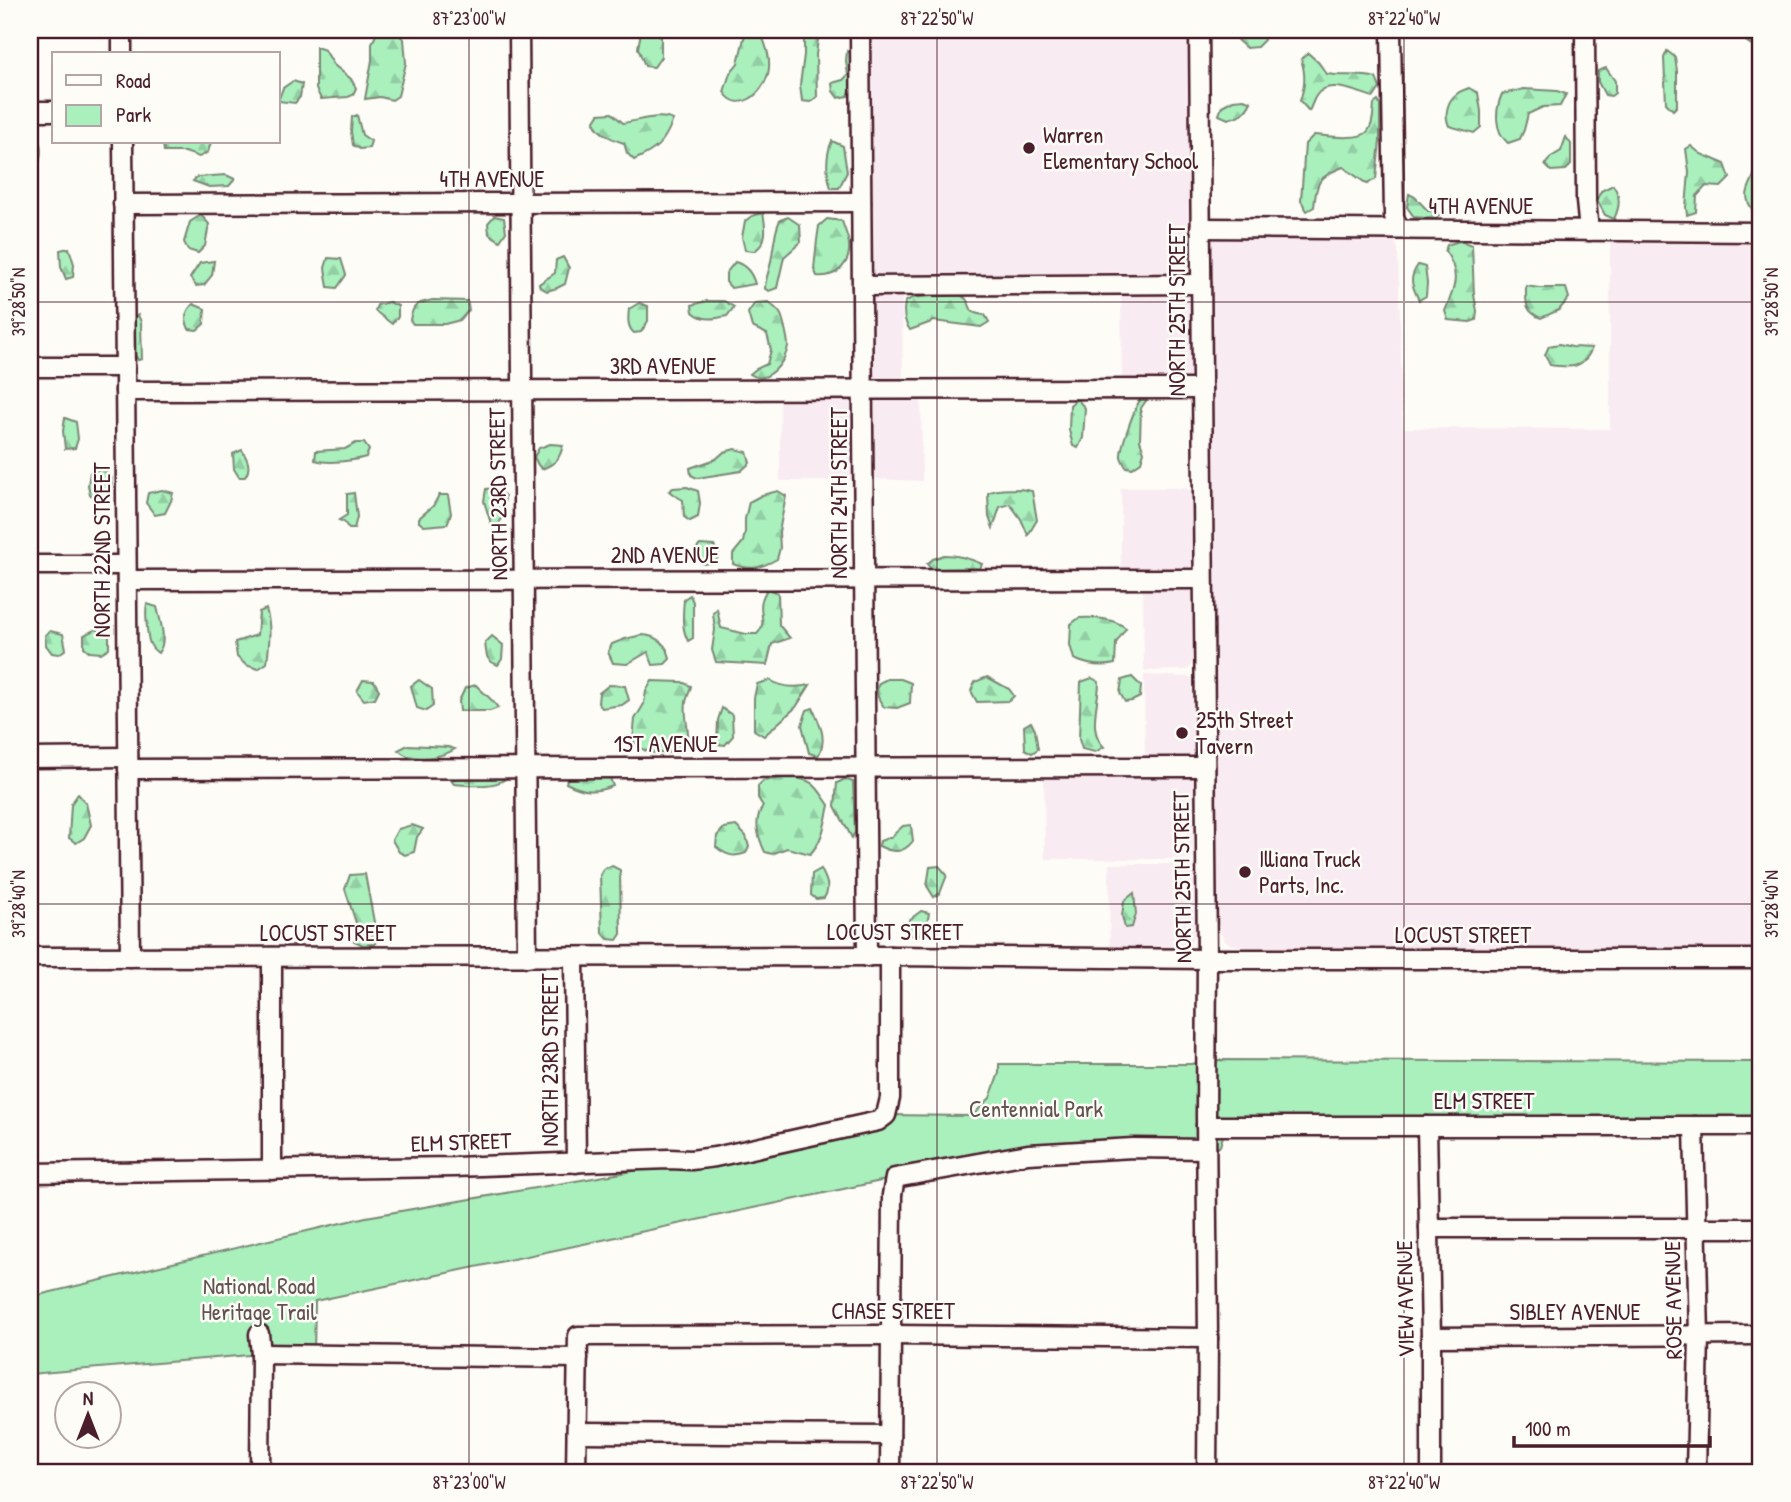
<svg xmlns="http://www.w3.org/2000/svg" width="1791" height="1502" viewBox="0 0 1791 1502" font-family="'Patrick Hand',sans-serif">
<style>
.built{fill:#f9ebf2}
.green{fill:#a9f0bd;stroke:#7a8874;stroke-width:2}
.forest{fill:url(#forest-firs);stroke:#7a8874;stroke-width:2}
.lines{fill:none;stroke-linecap:round;stroke-linejoin:round}
.minor-casing{stroke:#4a1f2b;stroke-width:23}
.minor{stroke:#fdfcf7;stroke-width:18}
.ticks{fill:none;stroke:#4a1f2b;stroke-width:2;stroke-opacity:0.45}
.poi-dot{fill:#4a1f2b;stroke:#fdfcf7;stroke-width:2.5}
.labels{text-anchor:middle;stroke-width:5;stroke-linejoin:round;paint-order:stroke}
.poi-label{font-size:23px;fill:#4a1f2b;stroke:#fdfcf7;text-anchor:start}
.street-label{font-size:23px;fill:#4a1f2b;stroke:#fdfcf7}
.park-label{font-size:23px;fill:#625350;stroke:#fdfcf7}
.neatline{fill:none;stroke:#4a1f2b;stroke-width:2.5}
.ticks-label{font-size:18px;text-anchor:middle;fill:#4a1f2b}
</style>
<defs>
<pattern id="forest-firs" width="22" height="20" patternUnits="userSpaceOnUse" patternTransform="scale(1.75)"><rect width="22" height="20" fill="#a9f0bd"/><path d="M5 1l3.5 6h-7zM16 11l3.5 6h-7z" fill="#93cda3"/></pattern>
</defs>
<rect width="100%" height="100%" fill="#fdfcf7"/>
<filter id="ink" filterUnits="userSpaceOnUse"><feTurbulence type="fractalNoise" baseFrequency=".0143" numOctaves="2"/><feDisplacementMap in="SourceGraphic" scale="14" xChannelSelector="R" yChannelSelector="G"/><feConvolveMatrix kernelMatrix="1 2 1 2 8 2 1 2 1" color-interpolation-filters="sRGB"/></filter>
<g filter="url(#ink)">
<g class="built">
<path d="M869 30H1189L1191 269 1189 272 1182 276 881 277 876 276 872 272 870 263Z"/>
<path d="M1218 236H1392L1395 241 1398 250 1403 428 1610 429V238L1761 240V948L1245 947 1230 944 1225 941 1218 928 1217 882 1211 831 1208 244Z"/>
<path d="M1121 292H1187L1190 295 1191 374 1189 378 1182 382H1122Z"/>
<path d="M876 293H902L903 382H875L871 376V300L873 295Z"/>
<path d="M846 397 850 399 853 406 854 478 847 481H780V398Z"/>
<path d="M921 397 922 481 873 479 872 401 876 398Z"/>
<path d="M1121 488H1185L1190 490 1192 493 1193 562 1189 567 1179 571H1121Z"/>
<path d="M1143 586 1187 587 1192 593V663L1189 669 1186 670 1144 671Z"/>
<path d="M1144 675 1192 677 1194 751 1189 758 1145 759Z"/>
<path d="M1044 774 1189 776 1194 782 1193 856 1188 859H1045Z"/>
<path d="M1109 864H1193L1195 867V935L1190 944 1188 947H1110Z"/>
</g>
<path class="green" d="M1216 1060 1761 1062V1126L1224 1133 1220 1146 1209 1156 1184 1158 1133 1148 895 1178 315 1301 314 1355 261 1354 30 1374V1297L366 1217 715 1157 886 1115 972 1116 990 1098 999 1073V1064H1191Z"/>
<g class="forest">
<path d="M393 30 404 39 406 63 398 96 392 100 380 97 365 99 372 60V43L378 31Z"/>
<path d="M645 30H653L661 37V57L654 67 645 66 638 48 641 32Z"/>
<path d="M746 30H760C765 44 772 58 768 74 763 93 739 115 724 92L730 73 738 63Z"/>
<path d="M804 30 819 31 816 55 817 97 810 102 802 101 800 85 804 55Z"/>
<path d="M1239 30H1262L1264 40 1257 47 1246 48 1237 40Z"/>
<path d="M1742 30 1759 31 1761 35V50L1758 52C1752 44 1744 41 1737 33Z"/>
<path d="M316 47 325 50 334 65 351 79 356 88 353 95 348 97 321 99 316 89Z"/>
<path d="M847 51 850 53 851 89 848 96 838 98 833 91 832 83 843 80 848 75 846 61Z"/>
<path d="M1667 51 1675 57 1677 71V106L1673 110 1666 103 1664 58Z"/>
<path d="M1308 53 1318 62 1327 74C1344 77 1360 73 1376 78L1380 88 1374 97C1358 93 1327 77 1316 96 1313 100 1312 106 1309 111L1300 101C1305 85 1306 75 1301 59Z"/>
<path d="M1606 68 1615 81V93L1611 96 1605 95 1598 82V71Z"/>
<path d="M293 81 302 84 300 97 295 103 278 101 283 88Z"/>
<path d="M1469 88 1478 93 1481 111V127L1474 133 1449 126C1444 115 1447 100 1458 93 1461 90 1465 90 1469 88Z"/>
<path d="M1524 89 1557 91 1566 94 1560 106 1543 107 1528 114 1524 130 1520 139 1508 143C1494 131 1495 110 1502 94Z"/>
<path d="M1244 99 1251 102C1246 113 1240 116 1228 119L1219 115 1222 106 1233 100Z"/>
<path d="M1378 101 1380 105V141L1376 179 1367 184 1343 167C1318 177 1317 181 1314 207L1307 211 1301 201 1305 144 1314 135C1327 136 1361 141 1368 131 1374 124 1373 112 1374 104Z"/>
<path d="M612 113 623 123C638 121 660 113 673 120 664 143 657 150 634 160L627 153 624 143C612 139 599 134 594 122L599 114Z"/>
<path d="M357 115 362 135 371 141 369 148 360 149 353 145 351 132 352 117Z"/>
<path d="M30 127H33C35 132 39 139 40 144 43 156 37 171 30 179Z"/>
<path d="M1566 137 1571 144V165L1566 170 1551 171 1545 165 1551 157 1561 151Z"/>
<path d="M832 141 843 146 847 172 839 188H831C826 172 825 157 832 141Z"/>
<path d="M163 142H211L208 152 199 157 185 152H164Z"/>
<path d="M1691 146 1701 154 1725 164 1730 178 1721 187 1706 186 1697 196 1696 212 1687 215 1686 207 1689 172 1686 149Z"/>
<path d="M1761 165V194L1753 210C1740 194 1752 186 1756 169Z"/>
<path d="M226 175 235 179 229 186 209 187 193 181 197 177Z"/>
<path d="M1613 185C1621 197 1620 206 1614 219L1605 215 1597 200 1601 191Z"/>
<path d="M1409 194 1415 197 1428 211H1435L1439 215 1436 219 1414 217 1407 207Z"/>
<path d="M763 213C766 228 768 243 754 251L745 250 742 237 745 221 752 216Z"/>
<path d="M201 215 209 224 205 246 198 253 188 250 184 242 190 222Z"/>
<path d="M494 216 504 218 506 232 500 241 489 234 488 223Z"/>
<path d="M788 217 800 225 801 242 784 257 777 288 769 291 765 289C765 281 768 274 770 266 774 250 773 235 780 220Z"/>
<path d="M827 219 842 221C844 228 848 236 849 244 851 264 837 278 817 276L814 269 817 240 819 226Z"/>
<path d="M1459 241 1472 245 1474 295 1477 311 1476 320 1470 322 1448 320 1445 311C1455 288 1461 273 1445 251L1447 245Z"/>
<path d="M69 248 74 264 73 277 66 279 61 267 60 250Z"/>
<path d="M563 257 569 268 565 284 557 288 547 291 540 287 539 284 555 273 556 260Z"/>
<path d="M328 258 341 259 346 275 337 288 328 287 325 268Z"/>
<path d="M214 261 212 275 204 285 196 286 190 278 200 263Z"/>
<path d="M735 262C746 265 752 273 755 284L731 288 726 282V273Z"/>
<path d="M1418 265 1425 267 1427 283 1426 296 1419 300C1412 286 1408 279 1418 265Z"/>
<path d="M1526 286 1539 288H1566L1569 298 1559 310 1541 318C1524 311 1526 302 1526 286Z"/>
<path d="M956 293C960 295 963 296 966 299 974 309 966 313 985 315L989 322 981 327 934 321 910 330C903 321 903 312 905 302L912 298Z"/>
<path d="M433 300 467 301 469 310 460 320 445 324H413L410 320C413 303 418 303 433 300Z"/>
<path d="M707 301H724L734 307 727 316C714 319 703 321 693 312L692 305Z"/>
<path d="M389 302 398 306V317L392 324 375 311 377 305Z"/>
<path d="M768 302C772 305 777 309 780 313 783 317 788 340 788 346 786 362 767 386 750 374L756 369 767 364 771 350 767 334 752 327 748 313 755 303Z"/>
<path d="M639 303 648 306V321L641 332 634 333C627 327 628 318 629 309Z"/>
<path d="M193 304 205 309 204 324 197 330 189 329C184 318 185 312 193 304Z"/>
<path d="M138 315 141 322 142 359 138 360 133 351V319Z"/>
<path d="M1559 344 1572 347 1592 348C1584 369 1571 368 1550 365L1545 355 1549 346Z"/>
<path d="M1148 398 1141 408 1140 440 1144 452 1141 462 1132 468 1126 467C1124 464 1122 460 1121 457 1120 448 1135 406 1141 399Z"/>
<path d="M1077 399 1085 408 1083 438 1078 448 1073 446 1069 430 1070 405Z"/>
<path d="M65 418 76 422 78 439 75 448 65 449 63 431Z"/>
<path d="M356 443H364L369 450 366 457C353 461 328 464 315 460L316 451 345 449Z"/>
<path d="M550 444 563 445C560 459 555 464 542 469L538 465 534 457 539 448Z"/>
<path d="M735 449 747 452 750 463 741 471 697 478 691 475 690 468 716 459 724 452Z"/>
<path d="M242 450C247 459 252 467 245 477H239L234 469 233 454Z"/>
<path d="M101 469 112 478 111 489 104 497 90 495 88 485 90 472Z"/>
<path d="M687 487 698 491 700 503 698 517 690 521 684 517 683 500 674 495 669 491 673 488Z"/>
<path d="M495 488 505 496 503 515 499 524H491L484 501 486 489Z"/>
<path d="M1020 489 1032 491 1037 520 1028 535 1021 519 1010 504 1000 507 993 528 989 517 988 493C997 488 1009 490 1020 489Z"/>
<path d="M162 490 173 493 171 501 165 513 155 515 146 503 148 493Z"/>
<path d="M778 491 786 496 779 532 780 548 777 559C761 568 751 571 733 564V554L743 542 745 532V519L749 502 762 495Z"/>
<path d="M354 493 357 517 354 529H349L344 522 339 520 347 515V494Z"/>
<path d="M439 495H448L451 514 447 524 424 526 419 522V518L433 506Z"/>
<path d="M700 545 714 546 719 553 716 562 704 564 695 559 694 551Z"/>
<path d="M944 555C958 555 969 558 982 564L980 568 931 569 927 564 933 559Z"/>
<path d="M767 589 778 593 779 625 790 638 772 644 767 665 716 662 712 650 715 630 713 613 717 609 721 628 746 634H757C768 623 758 612 762 600 763 596 765 593 767 589Z"/>
<path d="M690 595 693 602V638L688 641C681 628 683 613 684 599Z"/>
<path d="M147 604 157 607C160 621 168 641 158 653 154 650 152 649 150 644 147 637 145 611 147 604Z"/>
<path d="M266 609C272 627 269 645 267 663L258 669 246 665 237 657 235 642 257 635 259 612Z"/>
<path d="M1079 618C1094 617 1113 618 1126 628L1116 643 1115 664C1102 667 1087 665 1074 659L1070 645 1071 624Z"/>
<path d="M96 629 109 635V648L101 653 90 652 84 647V635Z"/>
<path d="M50 631 63 634 66 649 59 654 52 653 46 645 45 635Z"/>
<path d="M642 635C656 635 668 645 670 659L665 664 653 665 648 652 627 664 613 663 608 652 612 644 625 639Z"/>
<path d="M492 636 503 645 502 659 498 665C485 660 487 656 485 643Z"/>
<path d="M987 677 1009 689 1014 696 1009 701 977 702 971 691 975 682Z"/>
<path d="M1132 677 1141 686 1140 697 1132 701 1125 702 1120 693 1122 680Z"/>
<path d="M1092 678 1099 682C1099 703 1087 731 1104 747L1095 752 1082 749 1079 739 1081 682Z"/>
<path d="M887 679H901L911 683 910 703 897 708 884 707C878 699 875 693 879 683Z"/>
<path d="M363 680 374 681 379 690 375 698 364 700 357 691Z"/>
<path d="M419 680 432 689 433 706 426 711 417 708 411 686Z"/>
<path d="M770 680C782 688 796 688 810 685L796 707 764 736 754 730V698L757 684Z"/>
<path d="M652 681 682 682 691 686C690 691 687 697 686 702 682 729 704 752 661 753 648 753 640 750 633 740L635 719 644 704 646 691Z"/>
<path d="M476 685C483 693 493 699 498 708L490 711H460L459 701 465 688Z"/>
<path d="M609 685 625 686 629 700 622 705 602 708 598 703 599 693Z"/>
<path d="M722 708 732 715 733 736 725 745 717 744 718 720Z"/>
<path d="M813 708C820 725 828 739 818 756L809 753 802 725 807 710Z"/>
<path d="M1031 722 1035 730 1038 749 1032 753 1025 749 1024 726Z"/>
<path d="M408 745 448 747 455 749C443 757 422 760 408 756 404 755 401 752 398 750Z"/>
<path d="M499 777 504 780C491 788 469 785 454 784L451 780 458 778Z"/>
<path d="M596 777 610 778 613 786C594 793 584 792 566 783L567 779Z"/>
<path d="M789 777C815 780 815 785 829 805 825 823 823 841 810 854L787 848 772 854 765 852C758 837 753 821 763 806L758 798V786L763 781Z"/>
<path d="M845 779 853 782 855 832 852 838 835 806 837 783Z"/>
<path d="M78 794 86 803 91 825 84 838 76 843 69 838 71 804Z"/>
<path d="M412 825 423 829 417 837 414 852 405 855 399 852 392 840 398 829Z"/>
<path d="M911 825 913 841C903 854 893 853 879 846L880 841 891 837 903 826Z"/>
<path d="M736 826 746 836 749 847 746 853C733 858 726 855 716 847L717 836 724 828Z"/>
<path d="M612 866 620 870 621 934 617 940 608 939 602 932 600 875 604 868Z"/>
<path d="M939 866 947 875 940 893 934 897 927 886 930 867Z"/>
<path d="M821 869C826 879 831 888 824 898L816 899 811 895 812 874Z"/>
<path d="M365 874 377 938 375 944 363 945 354 941 357 926 345 889 350 875Z"/>
<path d="M1134 893 1136 914 1132 927 1125 928 1122 916 1124 901Z"/>
<path d="M921 911 929 913C927 925 926 932 915 937L907 932 909 920Z"/>
</g>
<g class="lines">
<g class="minor-casing">
<g id="minor">
<path d="M122 30V54"/>
<path d="M519 30 527 957"/>
<path d="M860 30 867 957"/>
<path d="M1199 30 1207 959 1206 1115 1208 1338 1207 1472"/>
<path d="M1391 30 1394 216 1398 229"/>
<path d="M1585 30 1586 201 1589 231"/>
<path d="M30 111H54"/>
<path d="M123 142 130 957"/>
<path d="M123 204 861 202"/>
<path d="M1200 228 1761 232"/>
<path d="M862 286 1201 284"/>
<path d="M30 367H125"/>
<path d="M125 391 1202 389"/>
<path d="M30 565H126"/>
<path d="M127 580 1203 579"/>
<path d="M30 758 128 757"/>
<path d="M128 769 1205 767"/>
<path d="M30 957 890 956 1207 959H1761"/>
<path d="M272 957V1170"/>
<path d="M574 957 576 1163"/>
<path d="M1206 1126H1761"/>
<path d="M1427 1126 1431 1337V1472"/>
<path d="M1694 1126 1699 1336 1696 1472"/>
<path d="M30 1173 454 1167 669 1159 691 1160 715 1157 878 1121 886 1115 890 1098V956"/>
<path d="M1429 1228H1761"/>
<path d="M259 1334 261 1354 260 1472"/>
<path d="M1431 1337 1761 1335"/>
<path d="M261 1354 578 1358"/>
<path d="M577 1433 890 1435"/>
<path d="M576 1472 578 1336 891 1335 1208 1338"/>
<path d="M890 1472 892 1195 895 1178 1028 1154 1133 1148 1206 1149"/>
</g>
</g>
<use href="#minor" class="minor"/>
</g>
</g>
<path class="ticks" d="M469 30V1472M937 30V1472M1404 30V1472M30 302H1761M30 904H1761"/>
<g class="poi-dot">
<circle cx="1029" cy="148" r="7"/>
<circle cx="1182" cy="733" r="7"/>
<circle cx="1245" cy="872" r="7"/>
</g>
<g class="labels">
<g class="poi-label">
<text x="1043" y="143">Warren<tspan x="1043" dy="26">Elementary School</tspan></text>
<text x="1196" y="728">25th Street<tspan x="1196" dy="26">Tavern</tspan></text>
<text x="1259" y="867">Illiana Truck<tspan x="1259" dy="26">Parts, Inc.</tspan></text>
</g>
<g class="street-label">
<text x="492" y="187">4TH AVENUE</text>
<text x="1481" y="214">4TH AVENUE</text>
<text transform="translate(1177 310) rotate(-90)" y="8">NORTH 25TH STREET</text>
<text x="663" y="374">3RD AVENUE</text>
<text transform="translate(839 493) rotate(-90)" y="8">NORTH 24TH STREET</text>
<text transform="translate(498 494) rotate(-91)" y="8">NORTH 23RD STREET</text>
<text transform="translate(102 550) rotate(-90)" y="8">NORTH 22ND STREET</text>
<text x="665" y="563">2ND AVENUE</text>
<text x="666" y="752">1ST AVENUE</text>
<text transform="translate(1182 877) rotate(-91)" y="8">NORTH 25TH STREET</text>
<text x="895" y="940">LOCUST STREET</text>
<text x="328" y="941">LOCUST STREET</text>
<text x="1463" y="943">LOCUST STREET</text>
<text transform="translate(550 1060) rotate(-90)" y="8">NORTH 23RD STREET</text>
<text x="1484" y="1109">ELM STREET</text>
<text transform="translate(461 1142) rotate(-2)" y="8">ELM STREET</text>
<text transform="translate(1405 1299) rotate(-91)" y="8">VIEW AVENUE</text>
<text transform="translate(1673 1300) rotate(-91)" y="8">ROSE AVENUE</text>
<text x="893" y="1319">CHASE STREET</text>
<text x="1575" y="1320">SIBLEY AVENUE</text>
</g>
<g class="park-label">
<text x="1036" y="1117">Centennial Park</text>
<text x="259" y="1294">National Road<tspan x="259" dy="26">Heritage Trail</tspan></text>
</g>
</g>
<rect width="1791" height="1502" fill="none" stroke="#fdfcf7" stroke-width="77"/>
<rect x="52" y="52" width="228" height="91" fill="#fdfcf7" stroke="#b5a4a5" stroke-width="2"/>
<rect x="66" y="75" width="35" height="10" fill="#fdfcf7" stroke="#b5a4a5" stroke-width="2"/>
<text x="116" y="88" font-size="21" fill="#4a1f2b">Road</text>
<rect x="66" y="105" width="35" height="21" fill="#a9f0bd" stroke="#b5a4a5" stroke-width="2"/>
<text x="116" y="122" font-size="21" fill="#4a1f2b">Park</text>
<g transform="translate(88 1415)"><circle r="33" fill="#fdfcf7" stroke="#b5a4a5" stroke-width="2"/>
<path d="M0-5L12 26L0 18L-12 26Z" fill="#4a1f2b"/>
<text y="-10" font-size="19" font-weight="bold" text-anchor="middle" fill="#4a1f2b">N</text>
</g>
<path d="M1514 1436v10h196v-10" fill="none" stroke="#4a1f2b" stroke-width="3.5"/>
<text x="1525" y="1436" font-size="21" fill="#4a1f2b" stroke="#fdfcf7" stroke-width="5" paint-order="stroke">100 m</text>
<rect x="38" y="38" width="1714" height="1426" class="neatline"/>
<g class="ticks-label">
<text x="469" y="25">87°23'00"W</text>
<text x="937" y="25">87°22'50"W</text>
<text x="1404" y="25">87°22'40"W</text>
<text transform="translate(19 302) rotate(-90)" y="6">39°28'50"N</text>
<text transform="translate(1772 302) rotate(-90)" y="6">39°28'50"N</text>
<text transform="translate(19 904) rotate(-90)" y="6">39°28'40"N</text>
<text transform="translate(1772 904) rotate(-90)" y="6">39°28'40"N</text>
<text x="469" y="1489">87°23'00"W</text>
<text x="937" y="1489">87°22'50"W</text>
<text x="1404" y="1489">87°22'40"W</text>
</g>
</svg>
